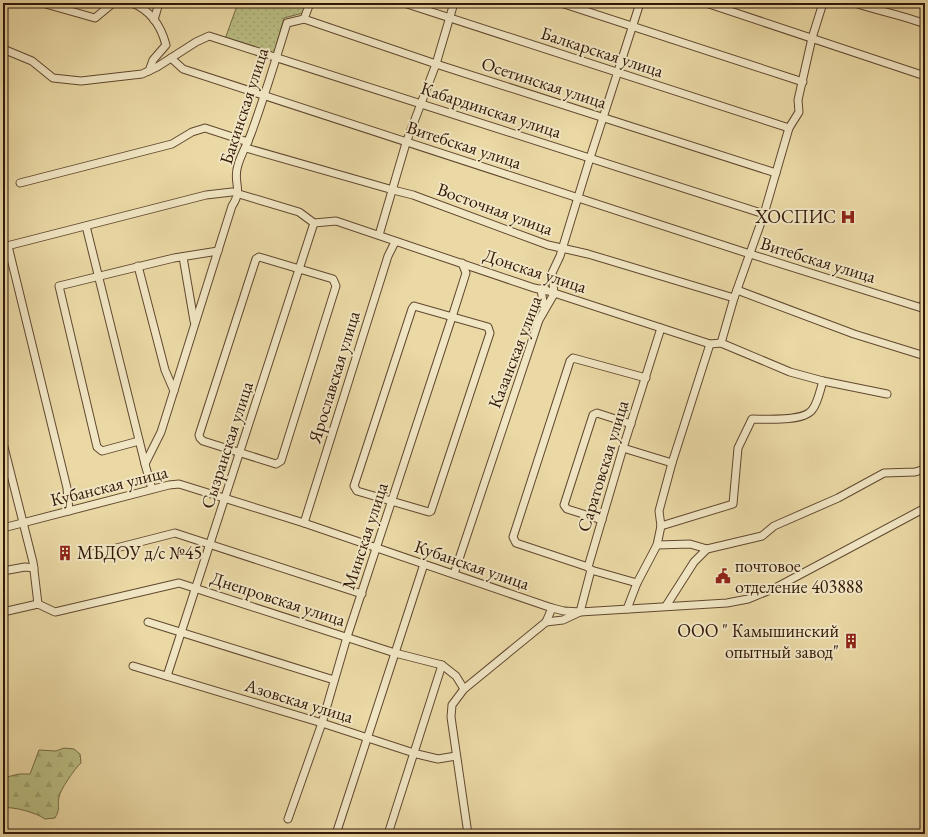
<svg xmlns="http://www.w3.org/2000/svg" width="928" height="837" viewBox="0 0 928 837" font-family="'EB Garamond',serif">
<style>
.grass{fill:url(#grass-dots);stroke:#766a46}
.forest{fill:url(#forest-firs);stroke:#766a46}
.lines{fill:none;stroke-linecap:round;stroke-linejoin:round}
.minor-casing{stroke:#60482f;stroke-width:9}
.minor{stroke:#f1e6c4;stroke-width:7}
.labels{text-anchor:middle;stroke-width:4;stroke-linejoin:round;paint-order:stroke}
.street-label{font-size:18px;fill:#321708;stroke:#f1e6c4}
.poi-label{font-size:18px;fill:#321708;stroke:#f1e6c4;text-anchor:end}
</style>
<defs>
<pattern id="grass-dots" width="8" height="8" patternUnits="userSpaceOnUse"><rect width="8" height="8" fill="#babe84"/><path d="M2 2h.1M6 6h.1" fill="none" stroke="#a0a370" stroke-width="1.8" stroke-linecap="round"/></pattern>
<pattern id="forest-firs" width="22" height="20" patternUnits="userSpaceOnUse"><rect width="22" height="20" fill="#babe84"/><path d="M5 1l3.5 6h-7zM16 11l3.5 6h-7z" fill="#a0a370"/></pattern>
</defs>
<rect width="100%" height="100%" fill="#ead9a5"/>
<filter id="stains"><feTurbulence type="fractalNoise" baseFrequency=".005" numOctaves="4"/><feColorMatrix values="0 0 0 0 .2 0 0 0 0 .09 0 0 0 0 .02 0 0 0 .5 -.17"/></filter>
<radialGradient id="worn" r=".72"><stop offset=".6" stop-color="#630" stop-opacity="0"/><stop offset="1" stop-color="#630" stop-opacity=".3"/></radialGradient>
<path class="grass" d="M238 3H306L303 13 284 18 274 53 225 39Z"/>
<path class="forest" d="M64 748 74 749 80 754 81 763C75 768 60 790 59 797 57 808 61 807 55 818L45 819C37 813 13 806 3 808V778L19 774H30L39 750 56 751Z"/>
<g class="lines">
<g class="minor-casing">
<g id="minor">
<path d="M42 3 95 18 113 3"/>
<path d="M132 3C150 10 161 26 166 45L153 60 149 71"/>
<path d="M404 3 789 128"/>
<path d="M561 3 803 82"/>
<path d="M706 3 925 76"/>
<path d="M855 3C878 11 902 15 925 24"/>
<path d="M304 19 436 64 776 173"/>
<path d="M154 20 159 3"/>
<path d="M3 49 32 61 53 78 81 81 142 74 157 67 196 42 209 36 764 214"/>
<path d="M171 58 183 69 750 254 925 309"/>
<path d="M246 148 393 190 413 195 548 245 588 254 734 298"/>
<path d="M20 183 172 144 192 132 205 128 248 142"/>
<path d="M239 194 299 212 314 223 336 221 534 288 548 291 710 344 721 343 790 372 823 381 887 394"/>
<path d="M86 226 145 464"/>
<path d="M379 235 406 143 436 64 454 3"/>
<path d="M8 246 67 488 69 511"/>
<path d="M3 247 206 195 232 192"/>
<path d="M183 257 194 321"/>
<path d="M259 257 333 279 336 286 281 461 276 464 203 441 200 438 199 435 256 259Z"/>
<path d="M138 266 165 370 174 391"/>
<path d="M737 290 854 334 925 356"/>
<path d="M414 306 488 327 490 333 431 511 429 512 357 491 354 486 412 309Z"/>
<path d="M922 308 925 300"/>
<path d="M544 309 541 289 545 288"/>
<path d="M721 343 734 298 764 214 789 128 799 112 798 100 812 38 823 3"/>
<path d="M139 441 102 451 97 447 59 286 174 258 218 251"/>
<path d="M3 443 33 562 38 604"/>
<path d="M623 448 672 463"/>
<path d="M152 489 145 464 161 432 232 206C244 188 232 183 238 165 241 154 248 143 252 131 265 95 276 59 287 23L304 19 310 3"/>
<path d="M602 520 567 509 564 505 593 415 597 413 631 424"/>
<path d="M304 523 388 256 395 242"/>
<path d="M661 526 733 504 738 448 752 419C766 419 803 422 812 410 818 403 820 390 823 381"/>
<path d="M3 528 169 485 179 484 304 523 552 608 564 611 580 612 727 603 748 599 775 588 925 508"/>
<path d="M657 545 690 544 707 549"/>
<path d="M89 555 175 533 362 594"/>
<path d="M588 567 516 543 513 537 570 361 573 358 646 378"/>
<path d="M591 570 637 583"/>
<path d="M3 571 25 567 34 568"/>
<path d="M454 574 539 320 554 294 552 273 560 256 590 158 640 3"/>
<path d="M666 606 694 562 707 549 762 536 774 526 838 498 884 473 915 472 925 469"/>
<path d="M627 609 637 583 657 545 661 526 659 511 672 463 710 344"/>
<path d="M3 612 38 604 55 612 179 583 395 653 442 665 456 676 464 689"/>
<path d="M148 622 334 680"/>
<path d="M546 622 552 608"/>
<path d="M133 666 322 723 417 754 438 759 456 756"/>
<path d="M167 676 314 223"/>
<path d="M288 819 322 723 347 637 452 317 466 273 462 263"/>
<path d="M336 834 424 564"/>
<path d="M388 834 442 665"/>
<path d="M468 834 451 717 452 705 464 689 546 622 563 620 580 612 591 570 588 567 623 448 661 328"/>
</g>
</g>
<use href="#minor" class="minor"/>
</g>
<defs>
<g id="hospital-bare" transform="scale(1.2)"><path d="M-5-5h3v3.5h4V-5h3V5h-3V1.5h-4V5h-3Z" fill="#8f2418" stroke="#f1e6c4" stroke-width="2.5" paint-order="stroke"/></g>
<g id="building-bare" transform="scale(1.2)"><path d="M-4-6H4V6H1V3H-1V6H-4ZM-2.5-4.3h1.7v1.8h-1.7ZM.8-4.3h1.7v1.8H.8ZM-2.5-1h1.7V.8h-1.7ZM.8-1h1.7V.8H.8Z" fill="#8f2418" stroke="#f1e6c4" stroke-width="2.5" paint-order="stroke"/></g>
<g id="civic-bare" transform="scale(1.2)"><path d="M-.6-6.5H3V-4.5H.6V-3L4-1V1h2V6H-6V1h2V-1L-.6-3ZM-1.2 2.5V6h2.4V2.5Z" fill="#8f2418" stroke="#f1e6c4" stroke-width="2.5" paint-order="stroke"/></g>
</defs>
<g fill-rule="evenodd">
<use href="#hospital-bare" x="848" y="217"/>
<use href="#building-bare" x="65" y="553"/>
<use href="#civic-bare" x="723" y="576"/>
<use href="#building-bare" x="851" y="641"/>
</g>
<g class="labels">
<g class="street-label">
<text transform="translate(602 52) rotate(18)" y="6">Балкарская улица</text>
<text transform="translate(544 83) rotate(18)" y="6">Осетинская улица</text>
<text transform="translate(244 106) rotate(-72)" y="6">Бакинская улица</text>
<text transform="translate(491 110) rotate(18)" y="6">Кабардинская улица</text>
<text transform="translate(464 145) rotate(18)" y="6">Витебская улица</text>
<text transform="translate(495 209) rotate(20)" y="6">Восточная улица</text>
<text transform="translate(818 260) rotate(17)" y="6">Витебская улица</text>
<text transform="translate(535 271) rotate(18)" y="6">Донская улица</text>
<text transform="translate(515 352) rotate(-69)" y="6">Казанская улица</text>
<text transform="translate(334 377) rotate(-73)" y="6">Ярославская улица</text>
<text transform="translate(227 445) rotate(-72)" y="6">Сызранская улица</text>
<text transform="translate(603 466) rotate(-73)" y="6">Саратовская улица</text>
<text transform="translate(109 486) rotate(-14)" y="6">Кубанская улица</text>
<text transform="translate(365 536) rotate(-72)" y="6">Минская улица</text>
<text transform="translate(472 565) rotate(19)" y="6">Кубанская улица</text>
<text transform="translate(278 599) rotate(18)" y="6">Днепровская улица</text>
<text transform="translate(299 701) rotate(17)" y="6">Азовская улица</text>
</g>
<g class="poi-label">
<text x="836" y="223">ХОСПИС</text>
<text x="77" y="559" text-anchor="start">МБДОУ д/с №45</text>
<text x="735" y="572" text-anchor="start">почтовое<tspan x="735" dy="21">отделение 403888</tspan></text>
<text x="839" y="637">ООО " Камышинский<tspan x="839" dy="21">опытный завод"</tspan></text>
</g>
</g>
<rect width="928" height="837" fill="none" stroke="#ead9a5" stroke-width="16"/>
<rect x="4" y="4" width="920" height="829" fill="none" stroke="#321708" stroke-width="2"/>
<rect x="8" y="8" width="912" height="821" fill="none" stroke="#321708"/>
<rect width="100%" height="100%" filter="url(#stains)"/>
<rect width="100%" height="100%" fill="url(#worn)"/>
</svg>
